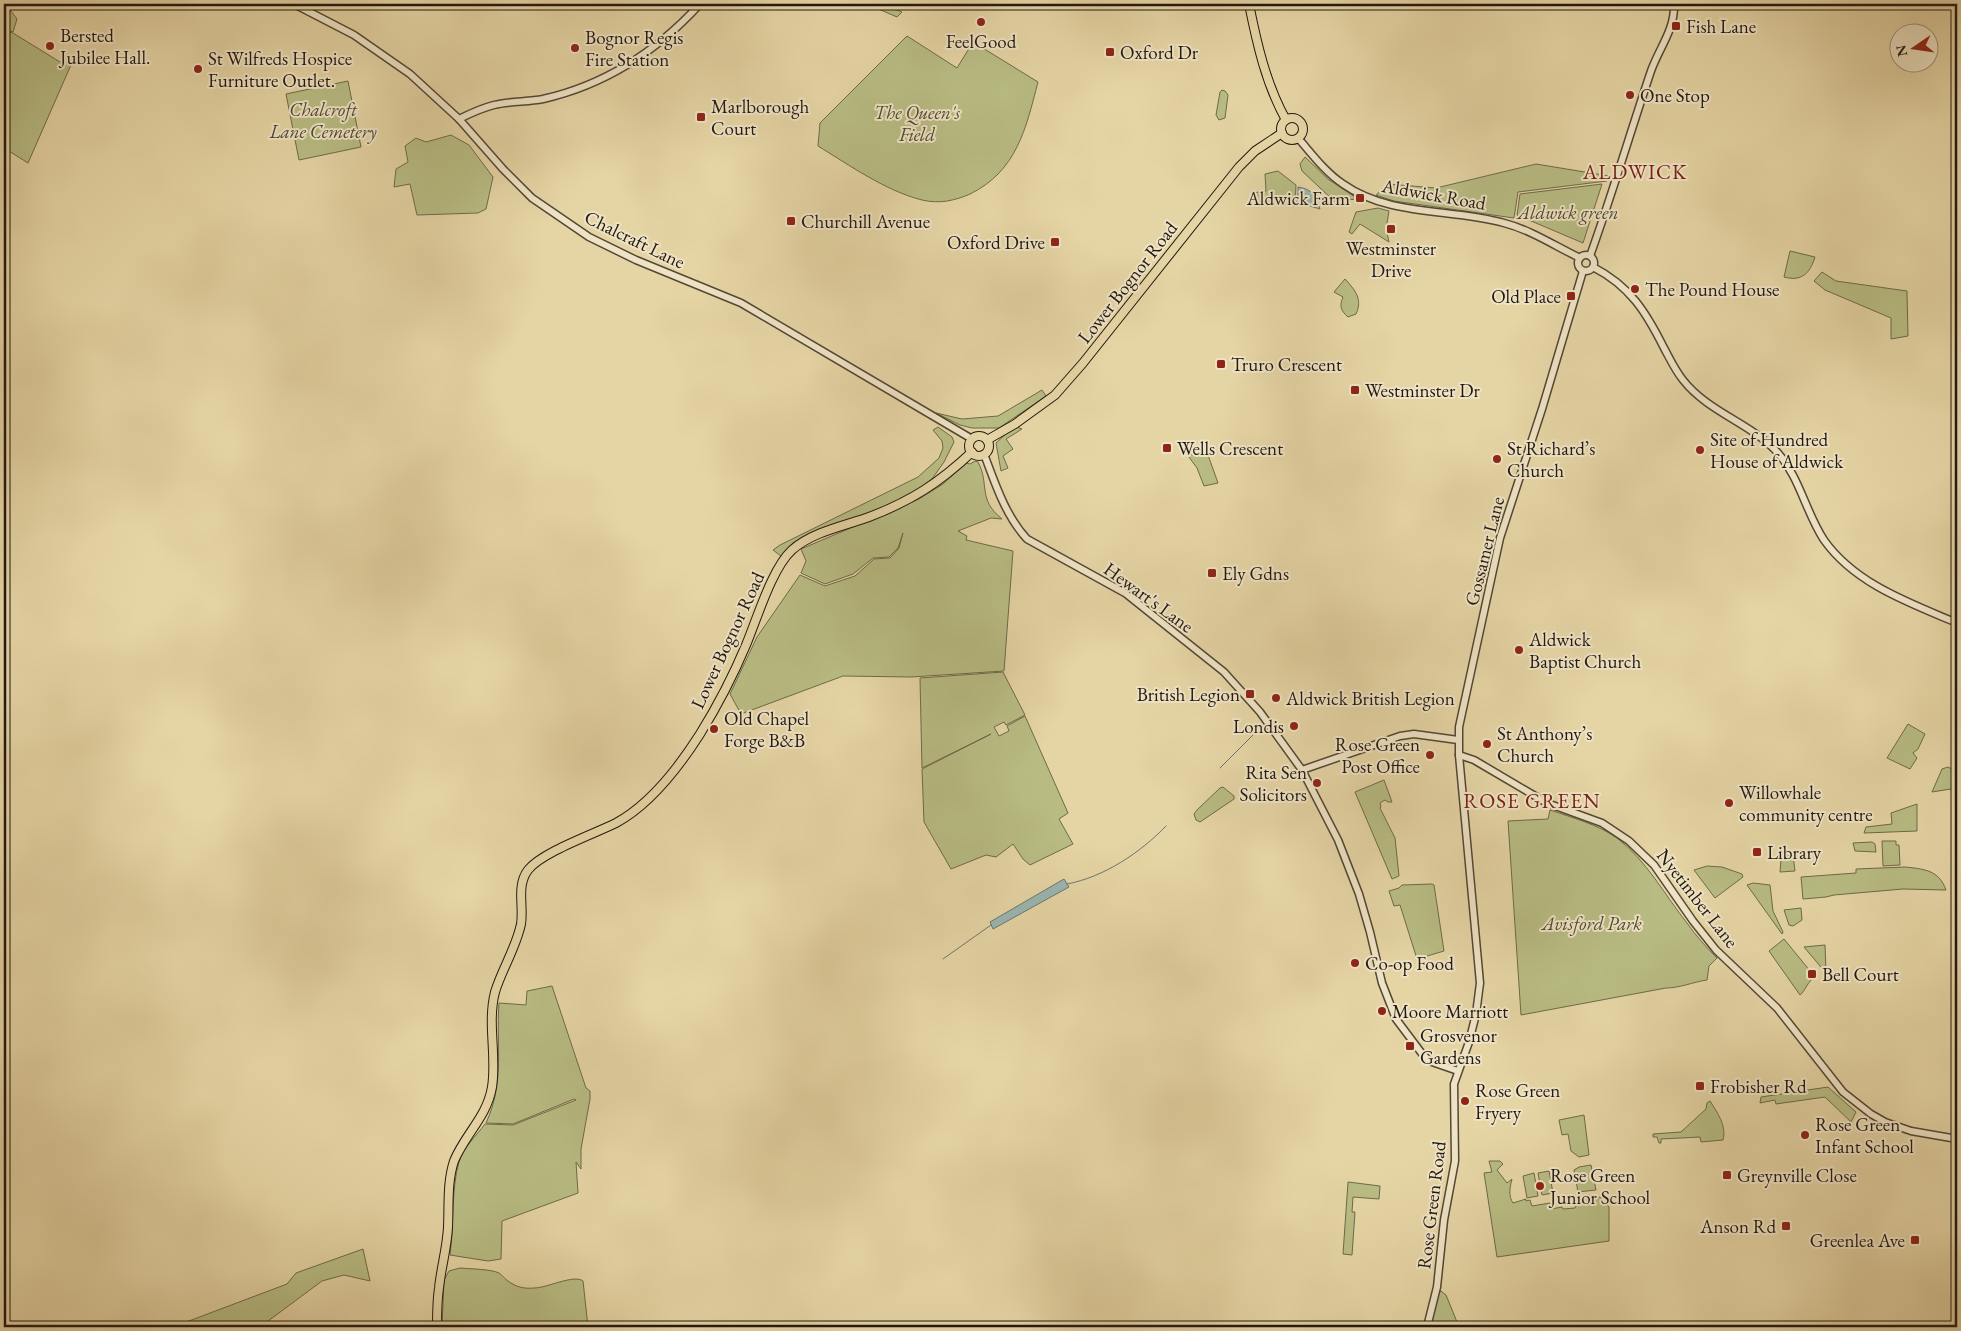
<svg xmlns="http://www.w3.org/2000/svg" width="1961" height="1331" viewBox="0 0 1961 1331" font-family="'EB Garamond',serif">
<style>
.green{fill:#b8bc83;stroke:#6d6a4a}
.water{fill:#9ab6b1;stroke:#6a7771}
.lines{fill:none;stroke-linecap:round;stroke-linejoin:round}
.stream{stroke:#6a7771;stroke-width:1}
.minor-casing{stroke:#534736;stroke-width:9}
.major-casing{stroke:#221811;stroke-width:10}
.minor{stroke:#eee3c4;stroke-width:6}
.major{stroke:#e5d4a4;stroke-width:8}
.poi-dot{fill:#8f2418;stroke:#eee3c4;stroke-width:2}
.labels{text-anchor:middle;stroke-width:4;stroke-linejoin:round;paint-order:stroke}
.poi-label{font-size:19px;fill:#221811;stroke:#eee3c4;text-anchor:start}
.park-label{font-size:19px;font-style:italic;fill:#4f4933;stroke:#eee3c4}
.street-label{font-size:19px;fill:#221811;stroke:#eee3c4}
.quarter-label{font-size:21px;letter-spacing:1px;fill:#7a1f14;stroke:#eee3c4}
</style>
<rect width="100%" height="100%" fill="#e5d4a4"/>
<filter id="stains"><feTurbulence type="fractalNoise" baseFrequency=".004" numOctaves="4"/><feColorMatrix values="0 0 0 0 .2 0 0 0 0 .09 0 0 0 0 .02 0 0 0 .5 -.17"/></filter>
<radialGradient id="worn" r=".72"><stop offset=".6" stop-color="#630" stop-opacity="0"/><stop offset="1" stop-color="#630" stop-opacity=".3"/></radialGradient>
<g class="green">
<path d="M867 4H882L902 12 897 17Z"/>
<path d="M11 11 17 19 13 32 4 29C4 22 3 14 11 11Z"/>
<path d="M4 30 13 33 60 62 63 59 65 60 68 54 74 58 28 163 4 148Z"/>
<path d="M907 36 957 68 973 42 1038 82C1026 128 1017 171 970 194 954 201 939 204 922 200 886 191 849 165 818 146L820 123Z"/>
<path d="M348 81 361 147 299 160 286 94Z"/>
<path d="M1222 90 1225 91 1228 95 1225 118 1219 120 1216 115 1220 92Z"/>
<path d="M451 135 469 145 493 177 486 209 478 213 417 215 410 184 394 187 396 169 408 162 405 146 416 138 426 142Z"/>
<path d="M1305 157 1328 179 1358 199 1334 201 1302 171 1300 164Z"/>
<path d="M1536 164 1609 176 1607 181 1518 192 1514 218 1394 201 1376 195 1388 184 1436 188Z"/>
<path d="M1278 171 1296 185 1295 206 1254 201 1253 193 1266 191 1265 174Z"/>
<path d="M1602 184 1583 243 1517 215 1520 194Z"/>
<path d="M1378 208 1389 211 1386 229 1389 242 1360 224 1352 234 1349 232 1356 212Z"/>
<path d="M1790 251 1815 257C1810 273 1802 282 1784 277Z"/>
<path d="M1822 272 1836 281 1907 291 1908 336 1891 339V318L1825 290 1814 281Z"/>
<path d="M1345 279C1355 290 1363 299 1356 314L1348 317C1341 311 1339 306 1343 297L1334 292Z"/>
<path d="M1042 390 1046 396 999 428H972L960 425 936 413 962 419 998 416Z"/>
<path d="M938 427 952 437 954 442 944 462 927 486 897 502 788 549 781 556 773 550 780 545 918 477 939 458 943 448 942 441 933 430Z"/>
<path d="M1017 427 1022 429 1006 439 1013 449 1003 456 1008 468 1001 471 996 443 1007 433Z"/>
<path d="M1186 453 1196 456 1208 455 1218 483 1204 486 1197 468Z"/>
<path d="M975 461 978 462C990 484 977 499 1002 519L991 518 958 531 967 536 966 540 1013 551 1004 671 911 677 843 676 741 714 730 694 757 637 800 575 825 586 855 576 874 559 890 558 899 548 903 533 898 548 889 557 873 558 853 574 825 584 801 573 806 561 801 549 919 499 943 484 966 463 970 464Z"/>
<path d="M1003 672 1025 715 1006 725 1004 722 994 727 999 736 1009 731 1007 726 1025 716 1068 813 1059 819 1073 844 1030 865 1023 859 1013 844 996 857 986 855 951 869 924 822 922 769 991 734 922 768 920 678Z"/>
<path d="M1908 724 1925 734 1918 749 1913 753 1917 758 1910 769 1887 758Z"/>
<path d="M1948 767 1957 772V788L1932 792 1942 769Z"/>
<path d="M1384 780 1392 802H1388L1385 800 1380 803 1381 807 1380 808 1395 838 1399 876 1392 879 1355 792Z"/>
<path d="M1223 787 1234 796V799L1200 822 1196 820 1194 814 1197 810 1220 788Z"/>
<path d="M1917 804V831L1864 833 1866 827 1892 824 1891 813Z"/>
<path d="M1550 810C1573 818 1597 824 1617 838 1647 861 1664 894 1687 923 1696 936 1706 947 1717 958L1709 966 1707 980C1693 982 1680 988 1666 988L1521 1015 1508 821 1548 819Z"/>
<path d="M1882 841H1896V845H1899L1900 865 1883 866Z"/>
<path d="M1872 842 1875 844 1876 852 1855 851 1853 843Z"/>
<path d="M1793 855 1795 871 1780 872 1781 859 1786 856Z"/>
<path d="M1707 866 1722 867 1742 874 1743 877 1715 898 1694 870Z"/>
<path d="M1905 867C1924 869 1939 870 1946 890L1903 889 1834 895 1826 897 1803 899 1801 877 1856 873V869Z"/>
<path d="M1753 883 1770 885 1773 911 1783 932 1782 934 1747 885Z"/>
<path d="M1432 884 1434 885 1444 951 1417 959 1400 905 1394 906 1389 891 1399 888 1402 885Z"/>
<path d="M1801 908 1802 920 1793 926 1789 925 1784 910Z"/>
<path d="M1784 939 1815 977C1807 982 1806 990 1800 995L1769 951Z"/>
<path d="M1825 945 1826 973 1804 947Z"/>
<path d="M552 986 586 1088 590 1091V1099L581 1149V1169L576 1162 578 1193 502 1221 501 1259 488 1261 450 1255C454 1227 451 1189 459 1162 464 1147 476 1136 485 1124L513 1125 576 1100 574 1099 513 1124 486 1123C505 1082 496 1046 499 1003L526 1005 527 991Z"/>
<path d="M1828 1087 1856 1112 1851 1122 1825 1097 1776 1104 1775 1100 1760 1103 1761 1097Z"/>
<path d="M1710 1101C1717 1112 1727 1126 1723 1140L1701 1142 1700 1137 1661 1139V1143H1659L1657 1137H1653V1134L1681 1132 1706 1109 1707 1103Z"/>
<path d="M1584 1115 1589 1155 1579 1157 1571 1151 1568 1134 1562 1135 1559 1120Z"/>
<path d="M1489 1161H1500L1503 1164 1497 1170 1507 1183 1512 1179C1510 1187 1508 1196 1513 1203L1526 1199V1201L1530 1200 1532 1206 1550 1203 1551 1209 1562 1207 1563 1209 1575 1208 1579 1199 1587 1195 1594 1196 1595 1199 1600 1197 1609 1207V1241L1497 1257 1484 1173 1492 1172Z"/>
<path d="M1591 1165 1596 1190 1578 1192 1574 1170 1579 1167Z"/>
<path d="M1549 1171 1553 1193 1542 1195 1538 1173Z"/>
<path d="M1534 1173 1538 1196 1527 1198 1523 1176Z"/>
<path d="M1348 1182 1380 1186 1379 1199 1353 1197 1352 1212H1355L1352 1255 1343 1254Z"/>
<path d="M363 1249 370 1281 344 1275 322 1281 260 1327H173L287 1284 296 1273Z"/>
<path d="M460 1268C470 1269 491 1269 499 1273 502 1275 505 1279 508 1281 516 1287 524 1289 534 1288 547 1288 574 1274 583 1281L588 1327H442L444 1280 449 1271Z"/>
<path d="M1441 1291 1446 1295 1459 1327H1430L1438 1294Z"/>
</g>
<g class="water">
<path d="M1298 187C1312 189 1316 196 1320 209L1286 199H1294L1298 194Z"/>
<path d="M1064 879 1069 887 993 929 990 922Z"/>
</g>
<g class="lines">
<g class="stream">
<path d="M1220 768 1259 729"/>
<path d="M1067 884C1104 877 1140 853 1166 826"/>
<path d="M943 959 991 925"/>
</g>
<g class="minor-casing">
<g id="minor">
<path d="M294 4 354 35 410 74 459 119 503 169 532 198 589 237 636 260 741 303 972 439"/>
<path d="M459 119C471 113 482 108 494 105 510 101 527 102 543 99 605 85 658 50 700 4"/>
<path d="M1298 138C1312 154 1325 172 1343 184 1390 217 1451 208 1504 223 1531 230 1555 246 1580 258"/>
<circle cx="1586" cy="263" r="8"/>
<path d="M1590 256C1612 195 1630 133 1651 71 1659 48 1675 30 1674 4"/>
<path d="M1593 267C1630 286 1646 312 1664 348 1670 359 1675 370 1683 380 1709 413 1751 423 1778 453 1800 478 1806 513 1824 540 1855 584 1910 603 1957 623"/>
<path d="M984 454C995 483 1005 515 1027 539L1125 593 1224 672 1260 712 1302 770 1338 840 1359 894 1370 932 1382 983 1396 1019 1423 1055 1432 1062 1458 1071"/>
<path d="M1459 755 1474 760 1547 803 1602 823 1629 841 1654 865 1693 921 1716 950 1777 1008 1843 1092 1871 1114 1885 1122 1911 1131 1957 1139"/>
<path d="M1302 770 1400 736 1414 734 1458 740"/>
<path d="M1427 1327 1437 1287 1444 1220 1455 1161 1454 1084 1469 1042 1476 1014 1480 983 1459 755V727L1500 538 1542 409 1583 271"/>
</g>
</g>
<g class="major-casing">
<g id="major">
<path d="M1249 4C1257 44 1266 84 1286 120"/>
<circle cx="1292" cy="129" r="11"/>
<circle cx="979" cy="446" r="10"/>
<path d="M987 440 1015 424 1055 395 1083 363 1239 167 1255 151 1282 133"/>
<path d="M437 1327C437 1314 437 1301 439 1288 441 1268 447 1248 448 1227 449 1206 447 1182 454 1161 465 1134 487 1117 492 1087 497 1056 487 1023 495 992 502 969 516 948 521 924 524 906 516 886 528 870 542 852 594 834 616 823 651 804 679 767 700 734 718 705 733 676 746 645 757 619 772 568 792 550 812 532 844 526 869 517 911 501 939 483 972 452"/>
</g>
</g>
<use href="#minor" class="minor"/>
<use href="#major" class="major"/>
</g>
<g class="poi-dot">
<circle cx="981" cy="22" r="5"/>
<rect x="1671" y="21" width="10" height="10" rx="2.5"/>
<circle cx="50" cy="46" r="5"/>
<circle cx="575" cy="48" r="5"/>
<rect x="1105" y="47" width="10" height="10" rx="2.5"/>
<circle cx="198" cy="69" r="5"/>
<circle cx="1630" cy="95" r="5"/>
<rect x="696" y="112" width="10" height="10" rx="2.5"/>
<rect x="1355" y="193" width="10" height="10" rx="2.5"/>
<rect x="786" y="216" width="10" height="10" rx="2.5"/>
<rect x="1386" y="224" width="10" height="10" rx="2.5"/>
<rect x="1050" y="237" width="10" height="10" rx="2.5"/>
<circle cx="1635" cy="289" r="5"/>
<rect x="1566" y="291" width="10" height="10" rx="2.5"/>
<rect x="1216" y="359" width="10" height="10" rx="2.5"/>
<rect x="1350" y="385" width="10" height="10" rx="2.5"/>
<rect x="1162" y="443" width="10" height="10" rx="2.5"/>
<circle cx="1700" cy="450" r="5"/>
<circle cx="1497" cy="459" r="5"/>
<rect x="1207" y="568" width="10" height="10" rx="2.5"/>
<circle cx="1519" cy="650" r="5"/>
<rect x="1245" y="689" width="10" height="10" rx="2.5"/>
<circle cx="1276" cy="698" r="5"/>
<circle cx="1294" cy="726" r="5"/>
<circle cx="714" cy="729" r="5"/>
<circle cx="1487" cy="744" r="5"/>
<circle cx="1430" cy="755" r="5"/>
<circle cx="1317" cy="783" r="5"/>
<circle cx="1729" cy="803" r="5"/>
<rect x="1752" y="847" width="10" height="10" rx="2.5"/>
<circle cx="1355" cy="963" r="5"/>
<rect x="1807" y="969" width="10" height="10" rx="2.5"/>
<circle cx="1382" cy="1011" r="5"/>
<rect x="1405" y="1041" width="10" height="10" rx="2.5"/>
<rect x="1695" y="1081" width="10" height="10" rx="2.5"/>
<circle cx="1465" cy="1101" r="5"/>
<circle cx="1805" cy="1135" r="5"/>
<rect x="1722" y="1170" width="10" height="10" rx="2.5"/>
<circle cx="1540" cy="1186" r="5"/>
<rect x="1781" y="1221" width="10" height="10" rx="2.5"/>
<rect x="1910" y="1235" width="10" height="10" rx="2.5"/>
</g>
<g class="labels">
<g class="poi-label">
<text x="1686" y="33">Fish Lane</text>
<text x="60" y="42">Bersted<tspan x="60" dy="22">Jubilee Hall.</tspan></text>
<text x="585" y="44">Bognor Regis<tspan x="585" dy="22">Fire Station</tspan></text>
<text x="981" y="48" text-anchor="middle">FeelGood</text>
<text x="1120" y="59">Oxford Dr</text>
<text x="208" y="65">St Wilfreds Hospice<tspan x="208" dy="22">Furniture Outlet.</tspan></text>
<text x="1640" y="102">One Stop</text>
<text x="711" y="113">Marlborough<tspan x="711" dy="22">Court</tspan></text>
<text x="1350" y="205" text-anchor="end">Aldwick Farm</text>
<text x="801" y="228">Churchill Avenue</text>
<text x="1045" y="249" text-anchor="end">Oxford Drive</text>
<text x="1391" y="255" text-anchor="middle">Westminster<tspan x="1391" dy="22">Drive</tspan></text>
<text x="1645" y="296">The Pound House</text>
<text x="1561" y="303" text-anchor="end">Old Place</text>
<text x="1231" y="371">Truro Crescent</text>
<text x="1365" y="397">Westminster Dr</text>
<text x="1710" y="446">Site of Hundred<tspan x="1710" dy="22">House of Aldwick</tspan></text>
<text x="1177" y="455">Wells Crescent</text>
<text x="1507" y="455">St Richard’s<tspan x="1507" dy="22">Church</tspan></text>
<text x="1222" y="580">Ely Gdns</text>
<text x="1529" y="646">Aldwick<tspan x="1529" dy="22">Baptist Church</tspan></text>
<text x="1240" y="701" text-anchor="end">British Legion</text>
<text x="1286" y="705">Aldwick British Legion</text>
<text x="724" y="725">Old Chapel<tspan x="724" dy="22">Forge B&amp;B</tspan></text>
<text x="1284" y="733" text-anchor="end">Londis</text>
<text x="1497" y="740">St Anthony’s<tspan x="1497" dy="22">Church</tspan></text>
<text x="1420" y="751" text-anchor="end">Rose Green<tspan x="1420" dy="22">Post Office</tspan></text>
<text x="1307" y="779" text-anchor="end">Rita Sen<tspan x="1307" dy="22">Solicitors</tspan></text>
<text x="1739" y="799">Willowhale<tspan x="1739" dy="22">community centre</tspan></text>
<text x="1767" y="859">Library</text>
<text x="1365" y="970">Co-op Food</text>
<text x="1822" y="981">Bell Court</text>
<text x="1392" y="1018">Moore Marriott</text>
<text x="1420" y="1042">Grosvenor<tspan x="1420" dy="22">Gardens</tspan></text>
<text x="1710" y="1093">Frobisher Rd</text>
<text x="1475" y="1097">Rose Green<tspan x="1475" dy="22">Fryery</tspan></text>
<text x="1815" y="1131">Rose Green<tspan x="1815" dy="22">Infant School</tspan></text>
<text x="1550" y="1182">Rose Green<tspan x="1550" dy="22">Junior School</tspan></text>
<text x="1737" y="1182">Greynville Close</text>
<text x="1776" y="1233" text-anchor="end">Anson Rd</text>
<text x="1905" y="1247" text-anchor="end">Greenlea Ave</text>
</g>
<g class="park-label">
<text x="323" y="116">Chalcroft<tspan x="323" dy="22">Lane Cemetery</tspan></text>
<text x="917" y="119">The Queen's<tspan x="917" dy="22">Field</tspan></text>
<text x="1568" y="219">Aldwick green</text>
<text x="1592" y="930">Avisford Park</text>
</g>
<g class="street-label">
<text transform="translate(1434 194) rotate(10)" y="7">Aldwick Road</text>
<text transform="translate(635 239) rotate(26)" y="7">Chalcraft Lane</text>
<text transform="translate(1127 282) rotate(-52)" y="7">Lower Bognor Road</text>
<text transform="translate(1484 551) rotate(-76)" y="7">Gossamer Lane</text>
<text transform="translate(1149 597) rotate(36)" y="7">Hewart's Lane</text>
<text transform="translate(727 640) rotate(-65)" y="7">Lower Bognor Road</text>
<text transform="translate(1698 898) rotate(52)" y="7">Nyetimber Lane</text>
<text transform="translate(1431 1205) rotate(-83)" y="7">Rose Green Road</text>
</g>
<g class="quarter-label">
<text x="1635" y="179">ALDWICK</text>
<text x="1532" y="808">ROSE GREEN</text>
</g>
</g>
<rect width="1961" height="1331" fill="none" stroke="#e5d4a4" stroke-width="20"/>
<rect x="5" y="5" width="1951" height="1321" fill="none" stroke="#221811" stroke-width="2.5"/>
<rect x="10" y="10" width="1941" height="1311" fill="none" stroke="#221811"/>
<g transform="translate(1914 48) rotate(257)"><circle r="24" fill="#eee3c4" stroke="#9c927c"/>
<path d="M0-4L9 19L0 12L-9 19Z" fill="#8f2418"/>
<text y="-8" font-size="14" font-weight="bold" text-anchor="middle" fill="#221811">N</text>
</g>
<rect width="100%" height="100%" filter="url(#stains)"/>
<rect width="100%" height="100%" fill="url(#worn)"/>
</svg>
